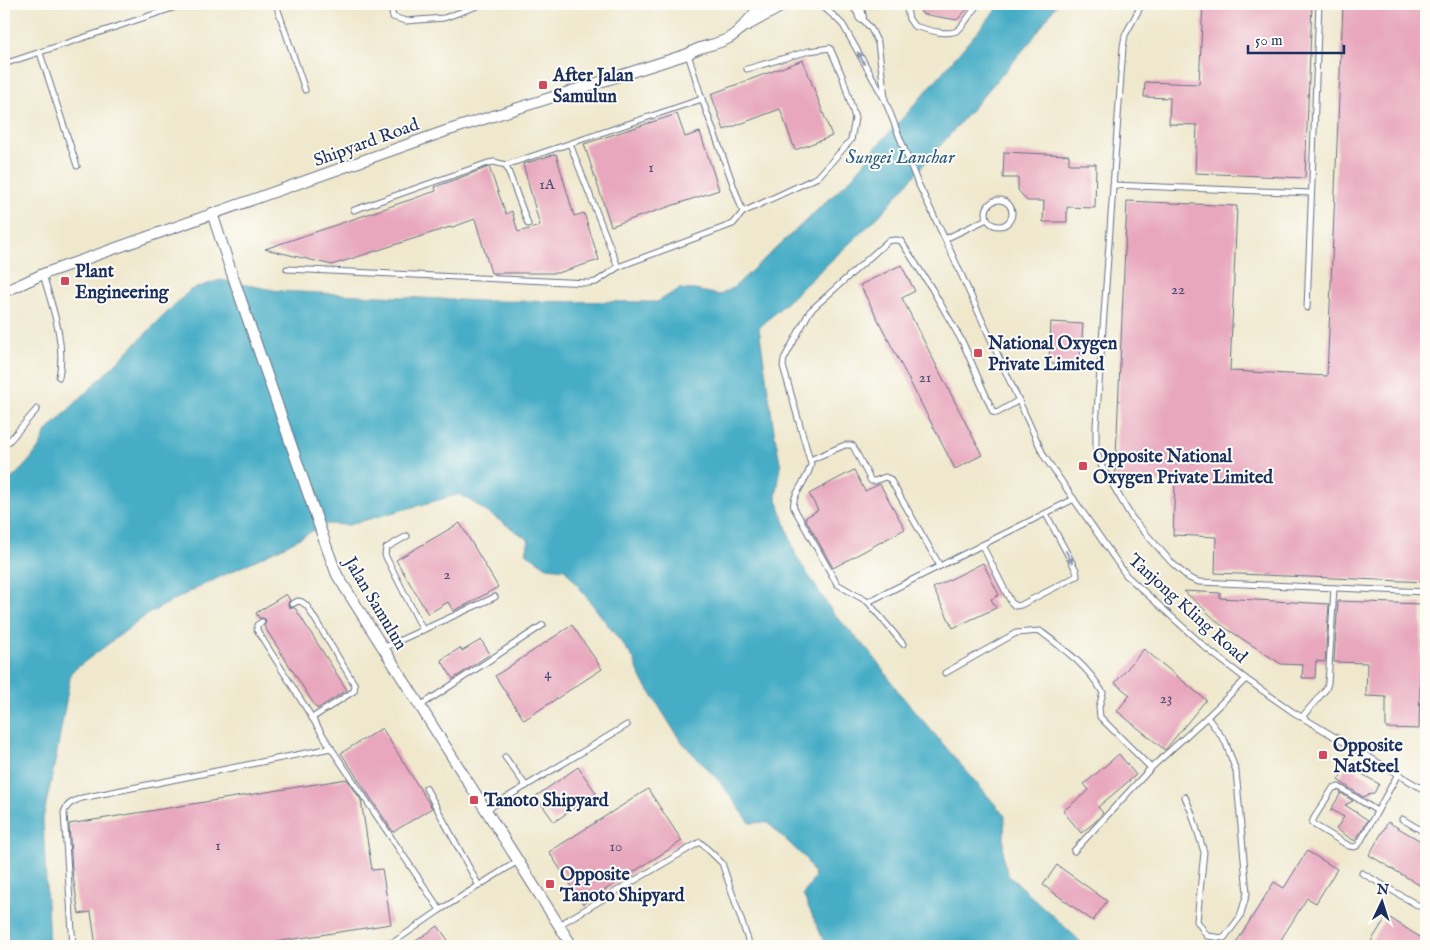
<svg xmlns="http://www.w3.org/2000/svg" width="1430" height="950" viewBox="0 0 1430 950" font-family="'IM FELL English',serif">
<style>
.water{fill:#47adc6;stroke:#316e92}
.building{fill:#e8a7bd}
.lines{fill:none;stroke-linecap:round;stroke-linejoin:round}
.lane-casing{stroke:#657085;stroke-width:7}
.street-casing{stroke:#657085;stroke-width:12}
.lane{stroke:#fff;stroke-width:5}
.street{stroke:#fff;stroke-width:10}
.oneway{fill:#8d97ae}
.poi-dot{fill:#d1495b;stroke:#fdfcf7;stroke-width:2}
.labels{text-anchor:middle;stroke-width:4;stroke-linejoin:round;paint-order:stroke}
.number-label{font-size:15px;fill:#4e4d76}
.poi-label{font-size:18px;font-weight:bold;fill:#1b2f5e;stroke:#fdfcf7;text-anchor:start}
.street-label{font-size:18px;fill:#1b2f5e;stroke:#fdfcf7}
.water-label{font-size:19px;font-style:italic;fill:#2a5b82;stroke:#fdfcf7}
</style>
<rect width="100%" height="100%" fill="#fdfcf7"/>
<filter id="ink" filterUnits="userSpaceOnUse"><feTurbulence type="fractalNoise" baseFrequency=".02" numOctaves="2"/><feDisplacementMap in="SourceGraphic" scale="10" xChannelSelector="R" yChannelSelector="G"/><feConvolveMatrix kernelMatrix="1 2 1 2 8 2 1 2 1" color-interpolation-filters="sRGB"/></filter>
<filter id="wash" filterUnits="userSpaceOnUse"><feTurbulence type="fractalNoise" baseFrequency=".0096" numOctaves="4" result="noise"/><feDisplacementMap in="SourceGraphic" scale="20" xChannelSelector="R" yChannelSelector="G"/><feGaussianBlur stdDeviation="1.12" result="paint"/><feColorMatrix in="noise" values="0 0 0 0 0 0 0 0 0 0 0 0 0 0 0 0 0 1.4 0 .05"/><feComposite in="paint" operator="in"/></filter>
<g filter="url(#wash)">
<rect width="100%" height="100%" fill="#efe8cd"/>
<path class="water" d="M1001 4H1057L1031 41 879 216 759 328 774 431 781 467 776 496 796 556 833 613 871 653 900 694 1005 816 1003 859 1008 875 1078 939 1083 946H822L824 941 803 895 815 876 806 859 767 822 750 823 720 782 680 740 640 676 634 659 565 569 547 567 526 553 529 540 460 494 348 525 325 524 287 545 193 590 148 614 71 672 57 752 43 819 49 946H4V485C18 474 42 450 45 433L190 290 220 280 279 291 480 301 657 302 679 289 695 290 720 295 733 288 854 176 876 147 911 109Z"/>
<g id="blocks">
<g class="building">
<path d="M918 4H972L957 20 922 14Z"/>
<path d="M1203 4H1312L1305 178 1195 173 1197 125 1169 124 1170 98 1144 97 1145 82 1199 84Z"/>
<path d="M1343 4H1426V582L1215 573 1216 537 1173 535 1175 483 1115 480 1127 201 1237 206 1230 371 1327 376Z"/>
<path d="M803 60 832 136 795 150 780 109 724 130 711 94Z"/>
<path d="M677 114 685 137 700 132 719 190 611 226 584 144Z"/>
<path d="M1004 152 1069 155V164H1096L1095 208 1067 207V222H1043L1044 201H1027L1018 190V178H1003Z"/>
<path d="M556 154 574 216 584 213 599 260 558 273H491L475 219 450 228V227L332 265 265 249 436 191 435 187 489 167 506 214 512 211 518 232 540 226 523 164Z"/>
<path d="M901 265 915 291 902 298 982 455 955 469 860 285Z"/>
<path d="M1051 322 1083 324 1080 365 1049 363Z"/>
<path d="M854 470 865 491 880 484 905 529 833 568 805 518 818 510 809 494Z"/>
<path d="M460 523 498 587 468 604 453 611 448 602 428 614 396 560Z"/>
<path d="M983 563 999 595 991 599 996 608 953 628 933 588Z"/>
<path d="M1184 591 1220 593V598L1329 604 1325 662 1316 661 1315 678H1302L1303 665 1281 664 1221 625Z"/>
<path d="M286 594 290 600 288 603V606L291 608H295L347 690 317 709 264 626 266 622 265 619 262 618H259L256 613Z"/>
<path d="M1338 601 1422 604 1419 729 1386 728V697L1366 696 1367 663 1334 662Z"/>
<path d="M572 625 602 669 524 720 495 676Z"/>
<path d="M481 640 490 654 453 679 441 660 460 648 462 651Z"/>
<path d="M1144 649 1206 700 1165 750 1117 711 1130 695 1115 683Z"/>
<path d="M382 728 432 808 393 832 341 753Z"/>
<path d="M1119 754 1136 775 1098 807 1103 813 1094 823 1081 833 1063 811 1089 790 1084 784Z"/>
<path d="M1347 765 1379 784 1374 793 1363 797 1338 780Z"/>
<path d="M578 767 596 793 554 822 536 796Z"/>
<path d="M347 779 361 800 372 870 382 869 391 924 249 946H96L91 912 79 914 72 870 69 824Z"/>
<path d="M648 789 682 841 583 904 549 852Z"/>
<path d="M1341 793 1353 801 1345 805 1368 820 1355 841 1336 829 1344 817 1332 810 1330 811Z"/>
<path d="M1388 822 1426 844V889L1369 855Z"/>
<path d="M1307 851 1337 869 1316 903 1307 898 1277 946H1234L1274 882 1284 888Z"/>
<path d="M1057 865 1107 901 1093 921 1043 885Z"/>
<path d="M1387 916 1426 941V946H1368Z"/>
<path d="M438 926 452 946H408Z"/>
</g>
</g>
</g>
<g filter="url(#ink)">
<use href="#blocks" fill-opacity="0" stroke="#657085" stroke-width="1"/>
<g class="lines">
<g class="lane-casing">
<g id="lane">
<path d="M276 4 305 90"/>
<path d="M390 4 393 17 406 21 444 18 483 4"/>
<path d="M820 4 835 17 843 25 885 100 916 179 945 239 1044 456 1126 575 1206 648 1246 679 1293 712 1426 791"/>
<path d="M850 4 871 29 878 43 885 97"/>
<path d="M906 4 909 19 914 26C925 29 948 37 958 30 965 24 972 11 978 4"/>
<path d="M1142 4 1125 35 1123 47 1096 426V449L1101 465 1132 518 1172 563 1189 578 1199 582 1426 592"/>
<path d="M40 53 77 166"/>
<path d="M688 54 702 99 743 212"/>
<path d="M4 64 185 4"/>
<path d="M570 144 618 267"/>
<path d="M506 165 528 224"/>
<path d="M1113 185 1311 193"/>
<circle cx="999" cy="213" r="13"/>
<path d="M354 210 488 163 494 162 506 165 702 99"/>
<path d="M945 239 987 219"/>
<path d="M287 269 588 283 596 282 618 267 733 224 743 212 818 177 851 140 855 118 843 78 830 48 809 51 747 69"/>
<path d="M43 274C52 307 66 342 59 377"/>
<path d="M1307 308 1319 4"/>
<path d="M4 447 37 409"/>
<path d="M810 460 845 445H851L853 446 871 481H875L885 477 890 479 940 566"/>
<path d="M407 536 386 548 385 555 423 630"/>
<path d="M982 545 1011 602 1015 606 1021 605 1077 576 1076 570 1046 514"/>
<path d="M868 602 1074 499"/>
<path d="M292 604 298 601 302 602 307 606 355 685 354 691 312 718"/>
<path d="M262 622 257 625V630L331 748 440 910"/>
<path d="M903 644 868 602 837 584 794 508C790 496 809 479 811 464L783 366 784 359 810 311 888 241C893 240 896 239 901 241L932 289 963 343 993 412 997 413 1019 400"/>
<path d="M383 648 495 597"/>
<path d="M945 673 1016 633 1040 631C1064 649 1089 667 1103 693L1099 707 1100 717 1151 768"/>
<path d="M420 706 543 625"/>
<path d="M1302 717 1326 689 1328 683 1334 588"/>
<path d="M505 757 526 786"/>
<path d="M426 788 479 886"/>
<path d="M1185 797 1191 811 1204 852 1197 921 1207 936 1224 938 1240 917 1247 893 1236 771 1225 741 1207 717"/>
<path d="M486 810 627 725"/>
<path d="M1377 811 1339 787 1333 788 1314 818 1312 823 1316 826 1349 846C1353 847 1356 848 1359 844L1398 774"/>
<path d="M1402 819 1426 833"/>
<path d="M1074 851 1151 768 1207 717 1246 679"/>
<path d="M1362 873 1426 910"/>
<path d="M559 925 700 842 722 863 750 946"/>
<path d="M73 946 64 813C66 804 74 801 82 798L331 748"/>
<path d="M376 946 394 942 440 910 518 861"/>
</g>
</g>
<g class="street-casing">
<g id="street">
<path d="M858 4 861 17"/>
<path d="M746 26 786 4"/>
<path d="M212 213 230 268 328 551 337 575 572 946"/>
<path d="M4 292 43 274 446 131 688 54C700 45 716 46 729 38 742 31 752 15 762 4"/>
</g>
</g>
<use href="#lane" class="lane"/>
<use href="#street" class="street"/>
</g>
<defs><path id="oneway-solid" d="M-6-.8H1V-3.2L6.5 0L1 3.2V.8H-6Z" transform="scale(1.25)"/></defs>
<g class="oneway">
<use href="#oneway-solid" transform="translate(861 58) rotate(-119)"/>
<use href="#oneway-solid" transform="translate(1069 557) rotate(62)"/>
</g>
</g>
<g class="poi-dot">
<rect x="538" y="80" width="10" height="10" rx="2.5"/>
<rect x="60" y="276" width="10" height="10" rx="2.5"/>
<rect x="973" y="348" width="10" height="10" rx="2.5"/>
<rect x="1078" y="461" width="10" height="10" rx="2.5"/>
<rect x="1318" y="750" width="10" height="10" rx="2.5"/>
<rect x="469" y="795" width="10" height="10" rx="2.5"/>
<rect x="545" y="879" width="10" height="10" rx="2.5"/>
</g>
<g class="labels">
<g class="number-label">
<text x="651" y="172">1</text>
<text x="547" y="189">1A</text>
<text x="1178" y="294">22</text>
<text x="925" y="382">21</text>
<text x="447" y="579">2</text>
<text x="548" y="678">4</text>
<text x="1166" y="703">23</text>
<text x="218" y="850">1</text>
<text x="616" y="851">10</text>
</g>
<g class="poi-label">
<text x="553" y="81">After Jalan<tspan x="553" dy="21">Samulun</tspan></text>
<text x="75" y="277">Plant<tspan x="75" dy="21">Engineering</tspan></text>
<text x="988" y="349">National Oxygen<tspan x="988" dy="21">Private Limited</tspan></text>
<text x="1093" y="462">Opposite National<tspan x="1093" dy="21">Oxygen Private Limited</tspan></text>
<text x="1333" y="751">Opposite<tspan x="1333" dy="21">NatSteel</tspan></text>
<text x="484" y="806">Tanoto Shipyard</text>
<text x="560" y="880">Opposite<tspan x="560" dy="21">Tanoto Shipyard</tspan></text>
</g>
<g class="street-label">
<text transform="translate(366 142) rotate(-20)" y="6">Shipyard Road</text>
<text transform="translate(376 603) rotate(59)" y="6">Jalan Samulun</text>
<text transform="translate(1188 608) rotate(42)" y="6">Tanjong Kling Road</text>
</g>
<g class="water-label">
<text x="900" y="163">Sungei Lanchar</text>
</g>
</g>
<rect width="1430" height="950" fill="none" stroke="#fdfcf7" stroke-width="20"/>
<g transform="translate(1382 902) rotate(4)" stroke="#fdfcf7" stroke-width="4" paint-order="stroke">
<path d="M0-4L9 19L0 12L-9 19Z" fill="#1b2f5e"/>
<text y="-8" font-size="14" font-weight="bold" text-anchor="middle" fill="#1b2f5e">N</text>
</g>
<path d="M1248 45v8h96v-8" fill="none" stroke="#1b2f5e" stroke-width="2.5"/>
<text x="1255" y="45" font-size="15" fill="#1b2f5e" stroke="#fdfcf7" stroke-width="4" paint-order="stroke">50 m</text>
</svg>
